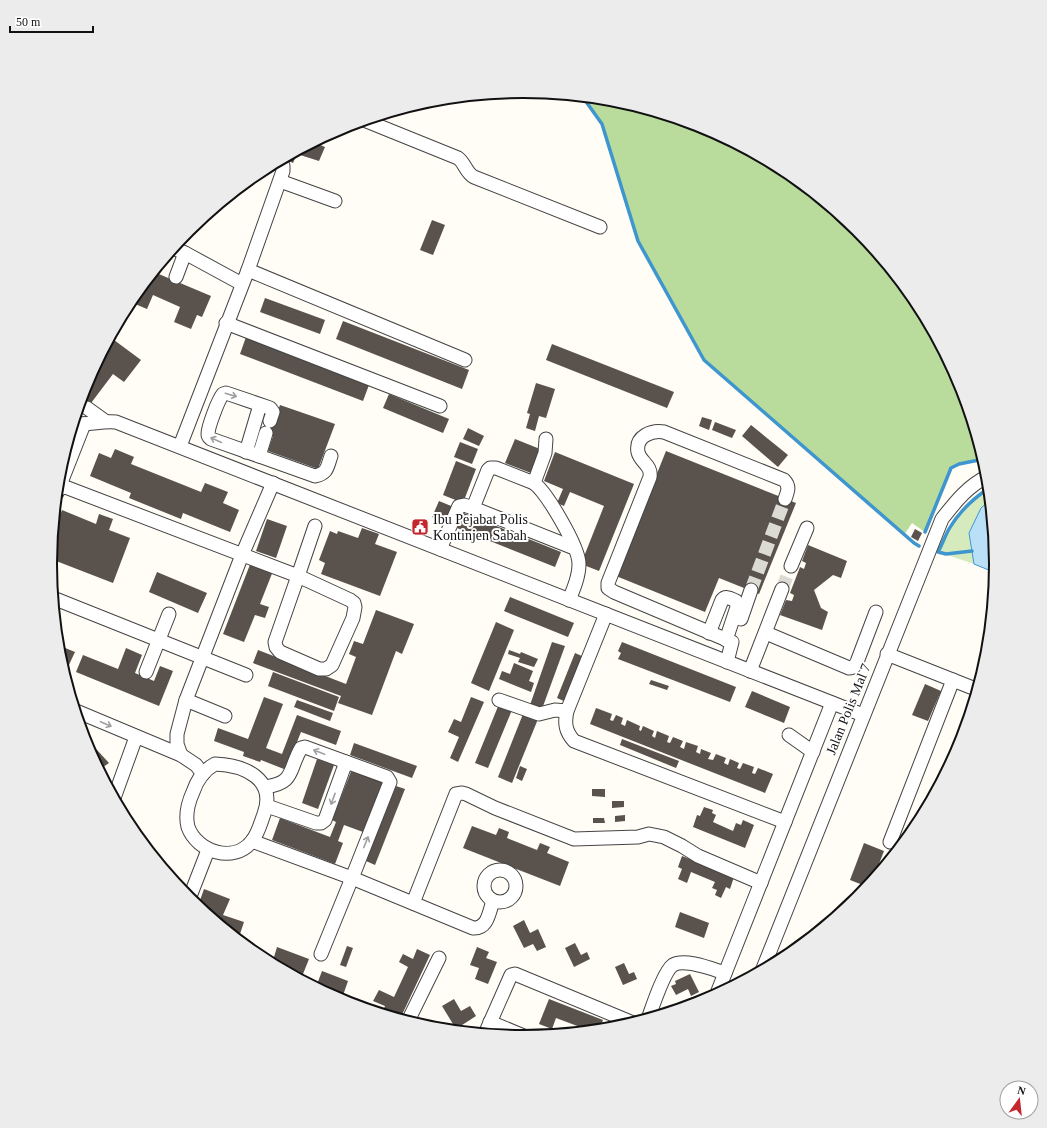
<svg xmlns="http://www.w3.org/2000/svg" width="1047" height="1128" viewBox="0 0 1047 1128" font-family="'Times New Roman',serif">
<style>
.green{fill:#d5ebbd}
.forest{fill:#b9dc9c}
.water{fill:#b9e0f7;stroke:#3f96cf}
.lines{fill:none;stroke-linecap:round;stroke-linejoin:round}
.stream{stroke:#3f96cf;stroke-width:3.5}
.building{fill:#5a524d}
.minor-tunnel{stroke:#dbdad3;stroke-width:13;stroke-dasharray:13 6;stroke-linecap:butt}
.minor-casing{stroke:#444;stroke-width:15}
.minor{stroke:#fff;stroke-width:13}
.oneway{stroke:#a0a0a0}
.labels{text-anchor:middle;stroke-width:4;stroke-linejoin:round;paint-order:stroke}
.poi-label{font-size:14px;fill:#111;stroke:#fff;text-anchor:start}
.street-label{font-size:14px;fill:#111;stroke:#fff}
.rim{fill:none;stroke:#111;stroke-width:2}
</style>
<rect width="100%" height="100%" fill="#fffdf5"/>
<path class="green" d="M989 488 991 499 981 508 969 533 974 564 938 552C942 544 945 536 949 529 959 512 974 498 989 488Z"/>
<path class="forest" d="M582 96 616 100 705 127 787 170 858 229 917 301 961 383 984 459 959 464 951 468 925 532 912 523 904 535 704 360 638 241 602 124Z"/>
<path class="water" d="M991 499 997 564 996 573 974 564 969 533 981 508Z"/>
<g class="lines">
<g class="stream">
<path d="M582 96 602 124 638 241 704 360 914 543 919 546"/>
<path d="M925 532 951 468 959 464 984 459"/>
<path d="M972 551 946 554 938 552C942 545 945 536 949 529 959 512 974 498 989 488"/>
</g>
</g>
<g class="building">
<path d="M313 142 325 147 319 161 297 154 293 163 283 158Z"/>
<path d="M432 220 445 225 433 255 420 250Z"/>
<path d="M154 272 211 296 202 317 197 315 191 329 174 322 180 307 153 295 147 309 135 304 141 292 138 291Z"/>
<path d="M265 298 325 320 320 334 260 312Z"/>
<path d="M343 321 469 370 462 389 336 339Z"/>
<path d="M110 337 141 360 124 382 113 374 85 411 79 406 86 383Z"/>
<path d="M246 337 369 385 363 401 240 354Z"/>
<path d="M552 344 674 392 667 408 546 360Z"/>
<path d="M536 383 555 389 546 418 539 416 535 431 526 428 530 414 527 413Z"/>
<path d="M389 394 449 419 443 433 383 408Z"/>
<path d="M280 405 335 424 318 469 268 451 273 436 262 432 267 419 274 422Z"/>
<path d="M702 417 712 420 709 430 699 426Z"/>
<path d="M715 422 736 430 732 438 712 430Z"/>
<path d="M751 425 788 455 778 467 742 436Z"/>
<path d="M468 428 484 436 479 446 463 439Z"/>
<path d="M515 439 540 449 531 473 505 463Z"/>
<path d="M460 442 478 449 472 464 454 457Z"/>
<path d="M115 449 134 457 131 464 201 492 205 483 228 492 223 503 239 510 230 532 183 513 181 519 129 498 131 493 90 476 99 453 111 458Z"/>
<path d="M666 451 796 503 759 594 719 578 705 612 616 576Z"/>
<path d="M555 452 634 484 599 571 581 564 604 506 570 492 564 506 557 503 563 489 544 481Z"/>
<path d="M456 461 476 469 463 503 443 495Z"/>
<path d="M439 501 456 508 450 524 432 517Z"/>
<path d="M62 510 96 524 99 514 113 519 109 530 130 538 113 583 51 559 53 532Z"/>
<path d="M464 513 561 552 555 567 457 528Z"/>
<path d="M267 519 287 526 276 558 256 551Z"/>
<path d="M362 528 379 534 375 544 397 552 380 596 321 574 325 563 319 560 330 531 337 534 338 531 358 538Z"/>
<path d="M915 529 922 533 918 541 911 537Z"/>
<path d="M808 545 847 561 841 578 833 575 814 590 821 608 828 612 822 630 780 615 786 600 792 601 794 595 790 593 800 567 804 569 806 563 802 561Z"/>
<path d="M251 562 273 571 260 604 269 607 265 618 255 615 244 642 223 634Z"/>
<path d="M157 572 207 593 198 613 149 592Z"/>
<path d="M510 597 574 623 568 637 504 611Z"/>
<path d="M376 610 414 624 402 654 396 651 372 715 338 703 341 696 253 663 258 650 346 684 356 657 349 654 354 641 363 644Z"/>
<path d="M496 622 514 630 489 691 471 683Z"/>
<path d="M552 642 565 646 542 709 530 705Z"/>
<path d="M622 642 736 687 730 702 618 659 621 653 618 651Z"/>
<path d="M58 645 75 652 67 669 62 667 59 656Z"/>
<path d="M126 648 142 655 135 673 154 681 160 666 173 671 159 706 76 672 83 655 118 669Z"/>
<path d="M509 650 520 654 521 652 538 659 534 667 518 662 520 658 508 654Z"/>
<path d="M575 653 584 657 566 702 557 698Z"/>
<path d="M514 663 533 671 529 681 534 683 531 692 499 679 502 671 510 674Z"/>
<path d="M273 672 339 697 334 711 268 686Z"/>
<path d="M651 680 669 686 667 690 649 684Z"/>
<path d="M925 684 941 691 928 721 912 715Z"/>
<path d="M752 691 790 707 784 723 745 707Z"/>
<path d="M264 697 283 704 266 748 282 754 297 715 341 731 336 745 301 732 291 757 289 771 261 760 260 762 243 756 244 752 214 741 218 728 248 739Z"/>
<path d="M471 697 484 702 458 762 450 758 459 737 448 732 454 719 461 722Z"/>
<path d="M297 700 333 713 330 721 294 707Z"/>
<path d="M499 704 512 710 488 768 475 763Z"/>
<path d="M596 708 612 714 610 720 613 721 616 715 623 718 621 724 625 726 627 720 640 726 639 730 641 731 643 726 654 731 652 736 655 738 657 731 669 736 667 742 670 743 673 737 683 741 680 747 684 749 686 742 698 746 696 752 700 754 701 749 711 753 708 759 713 760 716 754 726 758 724 763 728 765 730 759 739 763 737 768 740 769 743 763 754 767 752 773 755 774 758 768 773 774 765 793 590 724Z"/>
<path d="M523 714 538 719 512 783 498 777Z"/>
<path d="M84 738H86L109 763 99 770 86 745Z"/>
<path d="M622 739 679 761 676 768 620 745Z"/>
<path d="M354 743 417 766 412 778 350 755Z"/>
<path d="M317 759 334 765 318 809 302 803Z"/>
<path d="M520 766 527 769 522 781 516 778Z"/>
<path d="M352 769 383 781 363 832 344 825 338 841 343 843 335 864 272 840 280 818 330 837 336 822 332 820Z"/>
<path d="M396 786 405 789 375 865 366 861Z"/>
<path d="M592 789H605V797L592 796Z"/>
<path d="M612 801H624V807L612 808Z"/>
<path d="M704 807 713 810 712 813 716 815 713 822 733 831 736 823 741 825 743 820 754 825 745 848 693 827 697 815 700 816Z"/>
<path d="M625 815V821L615 822V816Z"/>
<path d="M593 818H604L605 823H593Z"/>
<path d="M472 826 496 835 499 828 509 832 507 838 537 850 540 843 550 847 547 853 569 862 560 886 463 848Z"/>
<path d="M864 843 884 851 872 882 868 887 850 880Z"/>
<path d="M682 856 734 877 730 889 726 887 721 898 715 895 717 890 712 888 715 882 691 872 687 883 678 879 682 869 678 867Z"/>
<path d="M204 889 230 899 223 915 244 922 239 937 233 936 198 906Z"/>
<path d="M680 912 709 923 704 938 675 927Z"/>
<path d="M524 920 530 933 538 929 546 947 537 951 533 944 524 948 513 926Z"/>
<path d="M575 943 581 955 587 952 590 959 574 967 565 948Z"/>
<path d="M347 946 353 948 346 967 340 965Z"/>
<path d="M277 947 309 959 301 979 262 958 263 954 274 957Z"/>
<path d="M477 947 489 952 486 958 497 962 488 984 475 979 479 968 470 965Z"/>
<path d="M417 949 430 955 400 1019 383 1011 385 1006 373 1001 379 990 394 997 408 967 399 962 403 954 413 959Z"/>
<path d="M624 963 629 974 634 972 637 979 623 985 615 967Z"/>
<path d="M322 971 348 981 341 1001 316 987Z"/>
<path d="M690 974 699 992 691 996 688 989 676 995 671 986 676 984 675 981Z"/>
<path d="M454 999 461 1011 470 1006 476 1016 456 1029 442 1006Z"/>
<path d="M549 999 603 1020 599 1030 578 1032 580 1027 556 1018 552 1029 539 1024Z"/>
</g>
<g class="lines">
<g class="minor-tunnel">
<path d="M782 589 791 566"/>
<path d="M751 590 785 499"/>
</g>
<g class="minor-casing">
<g id="minor">
<path d="M364 120 458 158C465 163 466 173 474 177L600 227"/>
<path d="M280 181 335 201"/>
<path d="M173 248 185 253 242 284"/>
<path d="M248 270 465 360"/>
<path d="M176 277 185 253"/>
<path d="M226 323 440 406"/>
<path d="M87 408 105 421"/>
<path d="M74 423C88 426 102 420 116 422L863 715"/>
<path d="M266 433 259 456 211 439C209 437 208 437 208 434 208 427 218 400 223 394L226 393 270 408 273 412 270 421"/>
<path d="M546 439 545 453 534 483C547 493 579 547 579 564 579 576 574 588 569 600"/>
<path d="M180 446 248 270 283 171V166L276 162"/>
<path d="M246 452 260 405"/>
<path d="M259 456 315 476C328 473 327 467 331 456"/>
<path d="M60 485 84 424"/>
<path d="M57 493 60 485 298 576 275 642 276 647 280 652 319 669H326L332 665 353 618 355 607 354 603 350 600 298 576 315 526"/>
<path d="M473 508 574 548"/>
<path d="M440 549 459 506 464 505 473 508 488 470 490 468H496L534 483"/>
<path d="M791 566 807 528"/>
<path d="M53 598 246 675"/>
<path d="M606 614 567 711C564 724 566 732 574 741L785 822"/>
<path d="M741 619 751 590"/>
<path d="M709 633 722 600C726 595 731 599 736 601L737 607 726 640"/>
<path d="M766 633 849 668C854 668 855 666 857 662L876 612"/>
<path d="M887 654 978 690"/>
<path d="M727 662 732 642 614 592 608 588V583L650 477C652 465 640 462 638 452 635 436 652 430 664 432L784 480C790 486 788 491 785 499"/>
<path d="M750 671 782 589"/>
<path d="M146 672 169 614"/>
<path d="M186 700 225 716"/>
<path d="M499 700 539 714 555 710 567 711"/>
<path d="M76 711 181 755 196 765 203 774"/>
<path d="M789 735 813 752"/>
<path d="M181 755 177 744V734L186 700 242 555 273 483"/>
<path d="M215 764C244 765 277 779 264 814 261 822 258 834 252 841 234 864 197 852 188 827 185 815 188 803 193 792 197 780 204 770 215 764Z"/>
<path d="M265 787C295 783 288 771 301 748L305 747 387 777 390 782 352 878 473 928C488 929 489 912 493 901"/>
<path d="M114 798 136 737"/>
<path d="M267 806 316 823H321L325 820 346 762"/>
<path d="M252 841 352 878 321 954"/>
<path d="M890 842 953 680"/>
<circle cx="500" cy="886" r="16"/>
<path d="M189 899 208 850"/>
<path d="M413 903 456 794 462 793 466 794 495 808 574 839 638 837 649 834 664 837 682 846 698 856 761 883"/>
<path d="M762 971 942 519C956 501 968 486 988 476"/>
<path d="M716 996 832 703"/>
<path d="M648 1019C652 1008 664 971 673 965 685 958 712 969 725 973"/>
<path d="M408 1021 439 958"/>
<path d="M490 1022 526 1037"/>
<path d="M485 1034 511 975 515 974 633 1023"/>
</g>
</g>
<use href="#minor" class="minor"/>
</g>
<defs><path id="oneway-shaft" d="M-6 0H5M1.5-3L5.5 0L1.5 3" fill="none" stroke-width="1.6" stroke-linecap="round" stroke-linejoin="round"/></defs>
<g class="oneway">
<use href="#oneway-shaft" transform="translate(231 395) rotate(16)"/>
<use href="#oneway-shaft" transform="translate(216 440) rotate(-156)"/>
<use href="#oneway-shaft" transform="translate(106 724) rotate(23)"/>
<use href="#oneway-shaft" transform="translate(319 752) rotate(-159)"/>
<use href="#oneway-shaft" transform="translate(333 799) rotate(110)"/>
<use href="#oneway-shaft" transform="translate(366 842) rotate(-68)"/>
</g>
<defs>
<g id="civic-square" transform="scale(0.9)"><rect x="-9" y="-9" width="18" height="18" rx="4" fill="#c4262e" stroke="#fff"/><path d="M-.6-6.5H3V-4.5H.6V-3L4-1V1h2V6H-6V1h2V-1L-.6-3ZM-1.2 2.5V6h2.4V2.5Z" fill="#fff"/></g>
</defs>
<g fill-rule="evenodd">
<use href="#civic-square" x="420" y="527"/>
</g>
<g class="labels">
<g class="poi-label">
<text x="433" y="524">Ibu Pejabat Polis<tspan x="433" dy="16">Kontinjen Sabah</tspan></text>
</g>
<g class="street-label">
<text transform="translate(848 709) rotate(-68)" y="5">Jalan Polis Mal 7</text>
</g>
</g>
<path d="M0 0H1047V1128H0ZM57 564a466 466 0 1 1 932 0a466 466 0 1 1-932 0Z" fill="#ececec" fill-rule="evenodd"/>
<path class="rim" d="M57 564a466 466 0 1 1 932 0a466 466 0 1 1-932 0Z"/>
<g transform="translate(1019 1100) rotate(15)"><circle r="19" fill="#ffffff" stroke="#a0a0a0"/>
<path d="M0-3L7 15L0 10L-7 15Z" fill="#c4262e"/>
<text y="-6" font-size="11" font-weight="bold" text-anchor="middle" fill="#111111">N</text>
</g>
<path d="M10 26v6h83v-6" fill="none" stroke="#111111" stroke-width="2"/>
<text x="16" y="26" font-size="12" fill="#111111" stroke="#ffffff" stroke-width="3" paint-order="stroke">50 m</text>
</svg>
